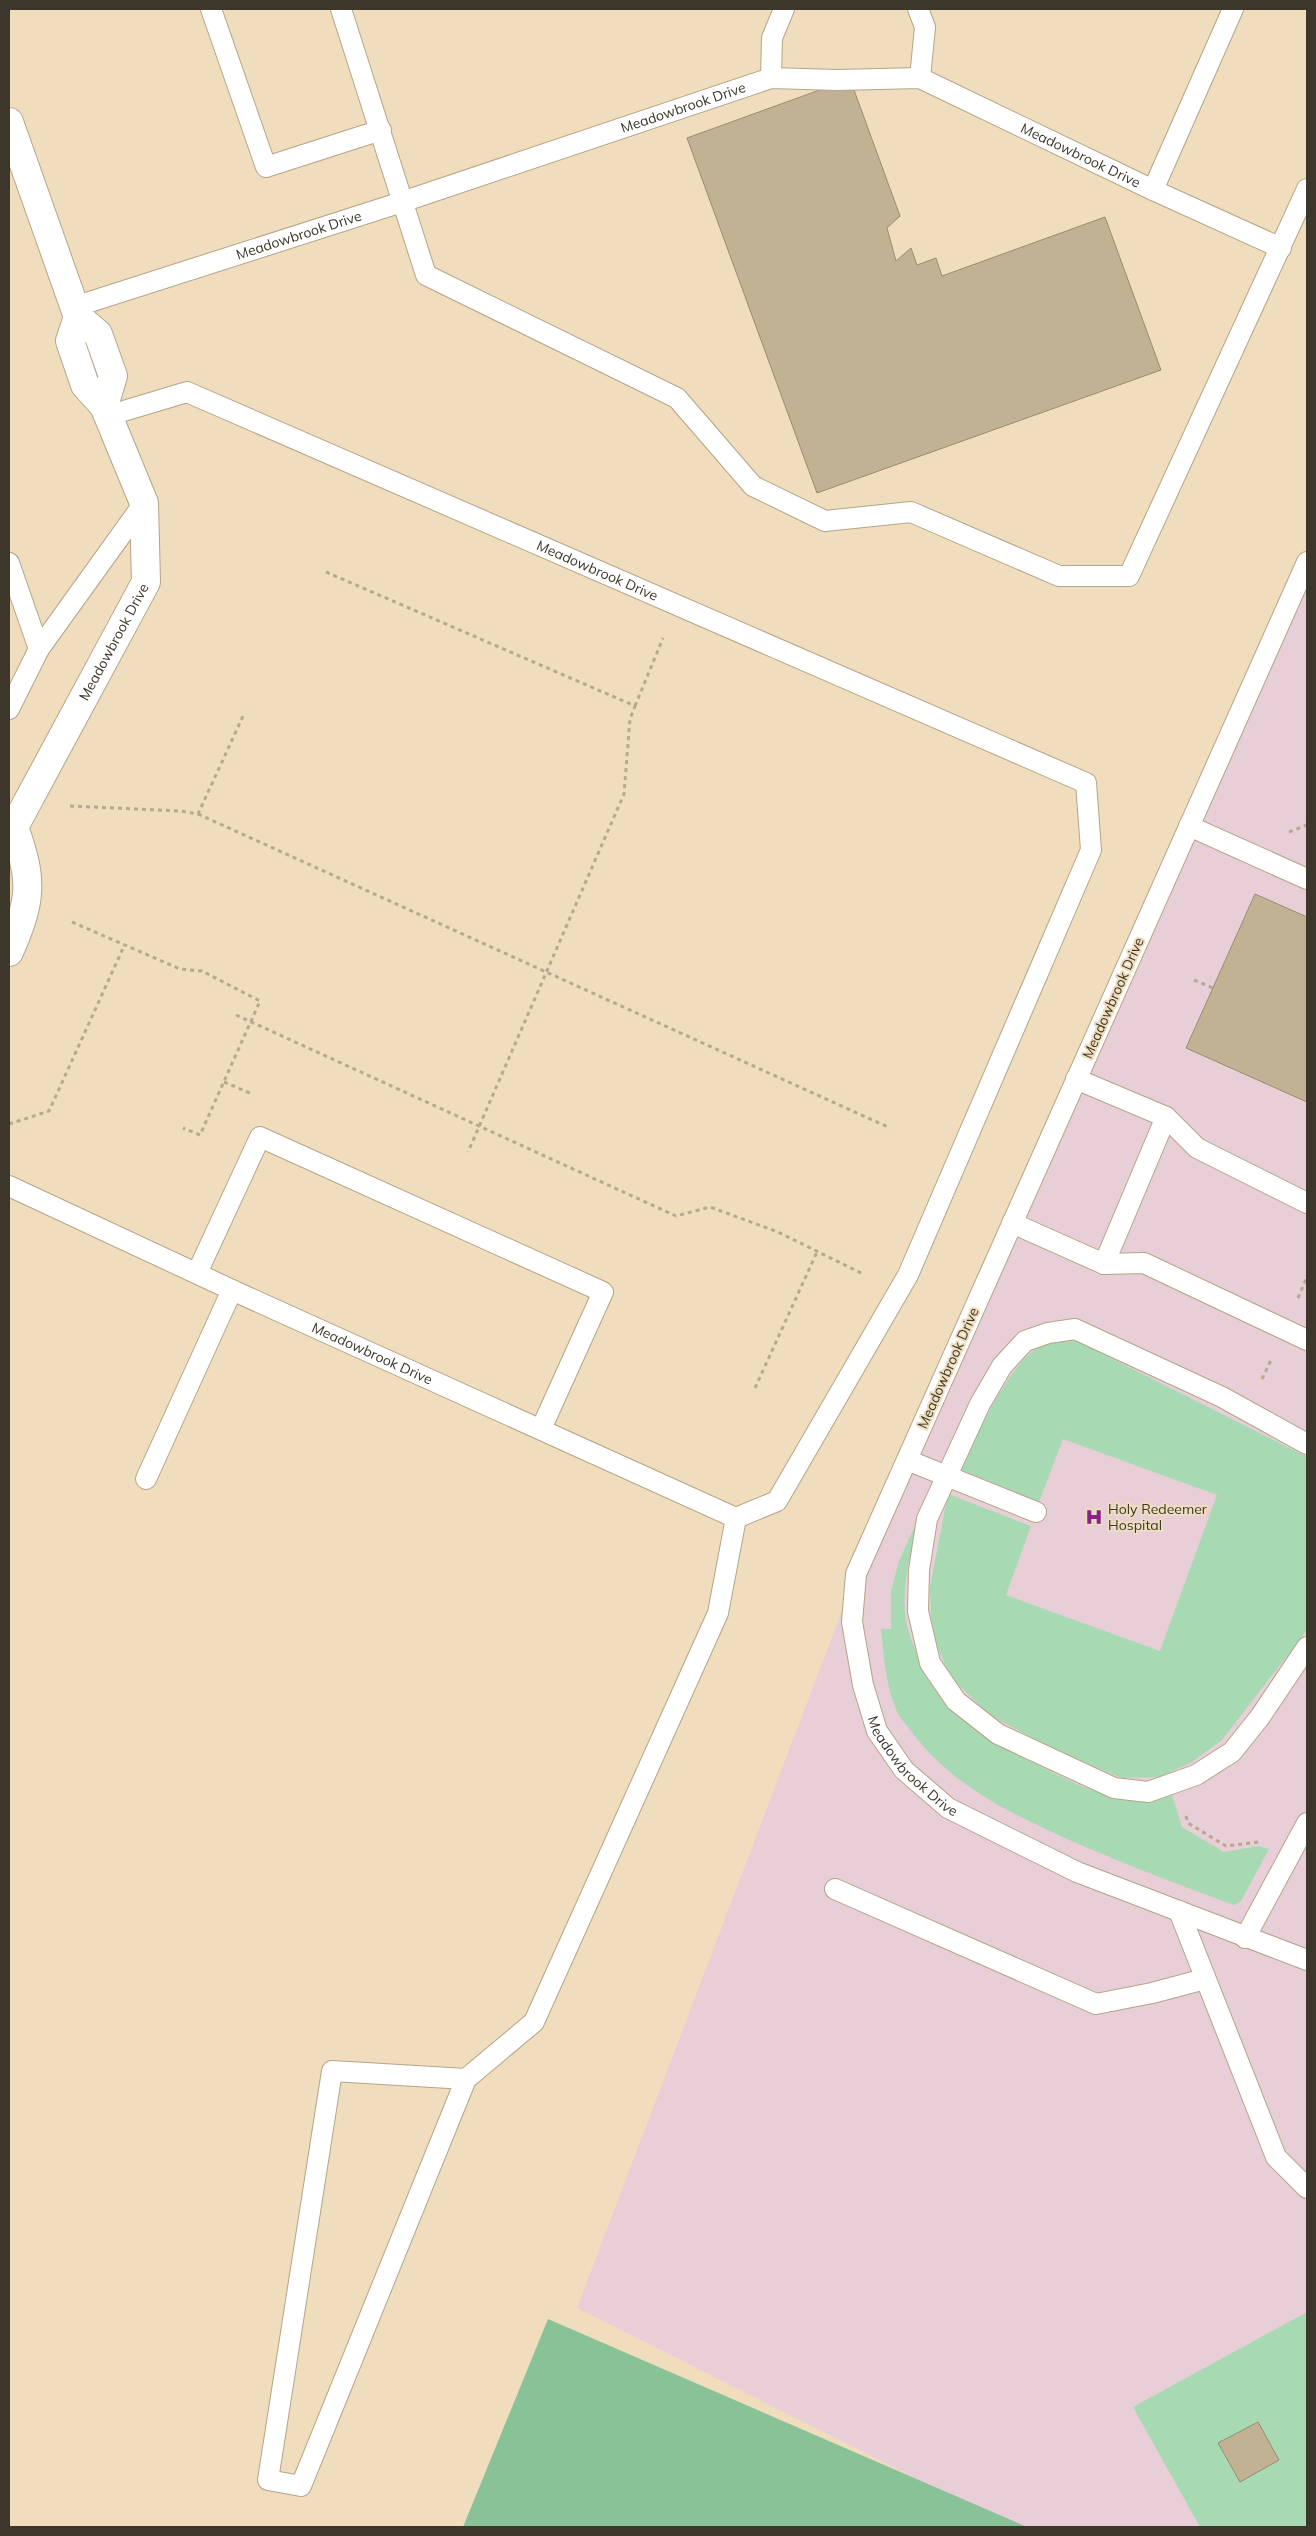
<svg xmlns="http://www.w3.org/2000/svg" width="1316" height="2536" viewBox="0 0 1316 2536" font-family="Mulish,sans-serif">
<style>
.medical{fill:#e7ced7}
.green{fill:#a7dab3}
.forest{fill:#89c297}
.building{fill:#c2b294;stroke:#9b8b6e}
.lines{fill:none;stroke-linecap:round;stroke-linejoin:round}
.service-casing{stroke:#b5a487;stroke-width:22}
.minor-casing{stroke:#b5a487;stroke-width:30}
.path{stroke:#b7a88f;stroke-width:3;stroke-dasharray:4 4;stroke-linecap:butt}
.service{stroke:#fff;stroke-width:20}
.minor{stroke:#fff;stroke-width:28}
.labels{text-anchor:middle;stroke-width:4;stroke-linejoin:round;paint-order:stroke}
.street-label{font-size:14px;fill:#3d362a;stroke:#efddbe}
.poi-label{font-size:14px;fill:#3d362a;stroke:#efddbe;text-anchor:start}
</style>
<rect width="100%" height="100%" fill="#efddbe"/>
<path class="medical" d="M1307 566V2527H1013L577 2308 856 1574Z"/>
<g class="green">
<path d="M1077 1341 1307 1457V1630L1222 1740 1192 1762 1159 1777 1122 1778 1058 1752 990 1715 951 1678 932 1635 930 1587 948 1494 1031 1526 1006 1595 1160 1651 1217 1495 1063 1439 1039 1502 959 1469C976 1438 1006 1371 1033 1351 1045 1341 1062 1342 1077 1341Z"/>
<path d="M923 1508C914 1541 902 1578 905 1612 906 1629 914 1648 921 1663 951 1720 987 1738 1042 1767 1073 1783 1106 1800 1142 1800 1151 1800 1162 1796 1172 1795L1182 1827 1224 1852 1258 1846 1269 1849 1241 1901 1234 1905C1177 1884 1121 1863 1065 1838 1008 1812 954 1786 914 1735 910 1729 904 1723 900 1717 886 1692 884 1657 881 1629H891V1591L899 1561Z"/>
<path d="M1307 2312V2527H1200L1133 2407Z"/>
</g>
<path class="forest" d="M548 2319 1027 2527H463Z"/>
<g class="building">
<path d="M850 79 900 216 887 228 896 261 911 248 917 265 936 258 942 276 1105 217 1161 370 817 493 687 138Z"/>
<path d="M1255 894 1307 917V1102L1186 1048Z"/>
<path d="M1258 2422 1279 2460 1240 2482 1218 2443Z"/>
</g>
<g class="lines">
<g class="service-casing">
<g id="service">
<path d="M211 9 266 167 381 130"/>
<path d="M341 9 426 275 677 398 753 486 825 521 911 512 1059 576H1129L1307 189"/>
<path d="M918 9 925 27 920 78"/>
<path d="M771 78 772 38 784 9"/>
<path d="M1153 190 1233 9"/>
<path id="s1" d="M74 307 402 202 771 78 837 80 920 78 1153 190 1281 248"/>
<path id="s2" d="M107 416 187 392 1086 783 1091 850 908 1275 777 1501 736 1518"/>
<path id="s3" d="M1307 562 856 1574 852 1622 863 1685 877 1731 904 1770 948 1808 1077 1872 1307 1960"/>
<path d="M9 563 39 649"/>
<path d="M9 709 39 649 144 503"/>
<path d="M1189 826 1307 879"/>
<path d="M1076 1079 1166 1117 1197 1148 1307 1203"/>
<path id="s4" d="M9 1186 232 1290 736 1518"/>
<path d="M1012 1223 1104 1264 1144 1263 1307 1340"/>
<path d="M1104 1264 1166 1117"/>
<path d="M197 1273 260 1137 603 1292 541 1429"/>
<path d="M1307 1444 1222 1397 1075 1329 1048 1333 1025 1341 1002 1366 980 1404 927 1519 919 1570 918 1611 930 1663 956 1701 998 1734 1114 1788 1148 1792 1196 1775 1232 1752 1260 1717 1307 1647"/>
<path d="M907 1460 1036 1512"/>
<path d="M146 1479 232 1290"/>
<path d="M835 1889 1096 2004 1152 1993 1205 1979"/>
<path d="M1179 1911 1276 2157 1307 2188"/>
<path d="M1245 1938 1307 1823"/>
<path d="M466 2079 332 2071 268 2480 301 2486 466 2079 534 2022 718 1613 736 1518"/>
</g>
</g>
<g class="minor-casing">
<g id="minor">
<path d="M9 122 78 317 98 334 113 376 104 406"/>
<path id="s5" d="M9 952C32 900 33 880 14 827L146 582 144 503 104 406 85 385 70 341 78 317"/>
</g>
</g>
<g class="path">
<path d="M326 572 635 706 630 719 624 794 468 1152"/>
<path d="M635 706 663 638"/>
<path d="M70 806 180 811 198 814 244 714"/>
<path d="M198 814 890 1128"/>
<path d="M1289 832 1307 825"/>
<path d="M72 922 180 969 202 971 260 1001 200 1135 183 1128"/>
<path d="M1194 980 1213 988"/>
<path d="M236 1015 676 1216 710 1207 778 1232 863 1274"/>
<path d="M224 1082 252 1094"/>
<path d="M9 1124 49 1111 125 944"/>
<path d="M1298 1298 1307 1277"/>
<path d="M1262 1379 1271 1360"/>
<path d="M755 1388 817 1252"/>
<path d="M1186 1816 1188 1823 1226 1846 1258 1842"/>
</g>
<use href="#service" class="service"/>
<use href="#minor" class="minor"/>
</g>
<defs>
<g id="hospital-bare" transform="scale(1.35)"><path d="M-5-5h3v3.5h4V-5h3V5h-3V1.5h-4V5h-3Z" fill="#892288" stroke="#efddbe" stroke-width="2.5" paint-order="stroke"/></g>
</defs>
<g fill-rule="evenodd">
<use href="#hospital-bare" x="1094" y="1517"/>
</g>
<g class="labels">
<g class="street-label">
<text dy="5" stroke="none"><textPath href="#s1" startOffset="641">Meadowbrook Drive</textPath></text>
<text dy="5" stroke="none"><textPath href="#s1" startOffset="1061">Meadowbrook Drive</textPath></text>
<text dy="5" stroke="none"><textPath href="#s1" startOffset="236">Meadowbrook Drive</textPath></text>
<text dy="5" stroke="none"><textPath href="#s2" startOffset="531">Meadowbrook Drive</textPath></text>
<text dy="5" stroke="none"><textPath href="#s5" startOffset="340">Meadowbrook Drive</textPath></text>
<text transform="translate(1113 998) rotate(-66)" y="5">Meadowbrook Drive</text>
<text dy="5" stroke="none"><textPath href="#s4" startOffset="400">Meadowbrook Drive</textPath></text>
<text transform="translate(948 1368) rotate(-66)" y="5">Meadowbrook Drive</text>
<text dy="5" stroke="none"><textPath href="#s3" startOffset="1318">Meadowbrook Drive</textPath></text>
</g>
<g class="poi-label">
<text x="1108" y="1514">Holy Redeemer<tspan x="1108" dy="16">Hospital</tspan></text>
</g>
</g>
<rect width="1316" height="2536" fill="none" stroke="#3d362a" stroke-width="20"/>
</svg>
